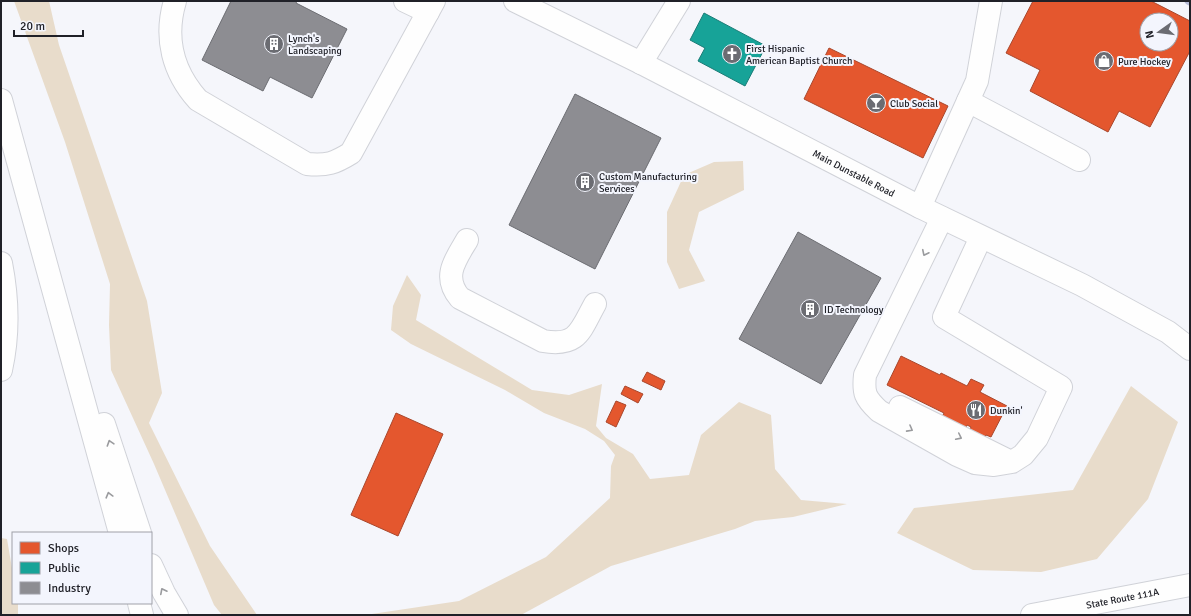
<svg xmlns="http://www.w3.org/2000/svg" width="1191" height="616" viewBox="0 0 1191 616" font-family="Signika,sans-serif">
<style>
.green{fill:#e8dccb}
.shops{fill:#e4572e;stroke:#a9472c;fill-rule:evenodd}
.public{fill:#17a398;stroke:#1a7c76}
.industry{fill:#8d8d92;stroke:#6c6d72}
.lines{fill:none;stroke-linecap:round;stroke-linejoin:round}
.stream{stroke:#b6bbd7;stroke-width:7}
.minor-casing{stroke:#d0d2d8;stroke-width:24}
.major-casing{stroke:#d0d2d8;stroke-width:24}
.highway-casing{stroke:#d0d2d8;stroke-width:24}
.minor{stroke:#fefefe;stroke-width:22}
.major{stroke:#fefefe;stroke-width:22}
.highway{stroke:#fefefe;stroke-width:22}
.oneway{stroke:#9a9b9e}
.labels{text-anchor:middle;stroke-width:4;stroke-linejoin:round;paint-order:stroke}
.poi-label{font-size:10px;fill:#202128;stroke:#f3f5fd;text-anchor:start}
.street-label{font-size:10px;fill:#202128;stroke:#f3f5fd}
</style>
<rect width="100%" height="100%" fill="#f5f6fb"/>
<g class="green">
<path d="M14 1H49L59 45 147 301 162 393 149 423 210 546 257 615H222L214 605 154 464 111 370 109 325 110 284 65 142Z"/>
<path d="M743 161 744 190 699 212 689 250 705 281 679 289 667 262V212L684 175 714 162Z"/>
<path d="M407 275 421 295 416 320 532 390 569 395 602 384 596 426 606 438 633 454 650 479 689 475 701 435 739 402 771 415 775 469 801 500 847 504 793 517 755 521 735 529 611 566 521 615H365L459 601 546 557 610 498 611 466 615 455 604 441 585 429 544 413 505 390 411 344 391 330 393 306Z"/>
<path d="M1131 386 1178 422 1148 499 1097 559 1041 572 973 570 897 533 914 508 1073 490Z"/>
<path d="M1 538 7 539 13 574V603H18V615H1Z"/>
</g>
<g class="shops">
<path d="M1033 1H1151L1190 21V51L1150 127 1119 111 1108 132 1030 91 1040 70 1006 53ZM1147 20H1171V44H1147Z"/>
<path d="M829 48 948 106 923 158 804 99Z"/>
<path d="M901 356 940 375 941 373 967 386 971 379 984 385 980 392 1007 406 991 437 986 435 976 456 961 448 971 427 967 425 963 433 940 421 944 413 887 385Z"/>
<path d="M647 372 665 381 661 390 642 381Z"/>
<path d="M625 386 643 394 638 403 621 394Z"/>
<path d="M616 401 626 405 616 427 606 422Z"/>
<path d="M396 413 443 434 398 536 351 515Z"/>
</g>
<path class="public" d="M704 13 766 46 745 86 698 61 705 48 690 40Z"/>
<g class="industry">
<path d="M231 1H297L296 3 347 29 312 98 270 77 263 91 202 60Z"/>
<path d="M575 94 661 138 595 269 509 225Z"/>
<path d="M798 232 881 278 821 384 739 339Z"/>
</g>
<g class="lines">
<path class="stream" d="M1188 1 1190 2"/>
<g class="minor-casing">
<g id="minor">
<path d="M175 1C164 38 173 72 198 100L307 164C327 166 335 163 351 153L434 1"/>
<path d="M405 1 428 12"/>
<path id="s1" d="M515 1 641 63 920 207 1082 285 1168 332 1190 349"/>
<path d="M641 63 679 1"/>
<path d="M968 101 1079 160"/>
<path d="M920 207 977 81 991 1"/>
<path d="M942 218 865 375C863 393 865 398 879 411L957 455 975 463 994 465 1012 462 1023 455 1037 438 1061 387 944 317 981 237"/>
<path d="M467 240C455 260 442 277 460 298L543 341C578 347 580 331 595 304"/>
<path d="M900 407 1009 461"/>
</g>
</g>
<g class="major-casing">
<g id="major">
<path id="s2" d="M1032 615 1190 585"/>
</g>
</g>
<g class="highway-casing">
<g id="highway">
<path d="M1 100 120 533"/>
<path d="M1 263C8 299 9 334 1 370"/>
<path d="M104 424 140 533"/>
<path d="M151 565 164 593 177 615"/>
<path d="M139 603 142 615"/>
</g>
</g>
<use href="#minor" class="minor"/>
<use href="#major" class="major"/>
<use href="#highway" class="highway"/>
</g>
<defs><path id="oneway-chevron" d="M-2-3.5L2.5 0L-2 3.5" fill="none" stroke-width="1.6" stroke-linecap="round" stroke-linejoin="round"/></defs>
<g class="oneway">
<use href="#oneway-chevron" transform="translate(925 253) rotate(116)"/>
<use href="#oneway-chevron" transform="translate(910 429) rotate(29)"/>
<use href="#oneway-chevron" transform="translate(959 437) rotate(26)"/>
<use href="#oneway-chevron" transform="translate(110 443) rotate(-108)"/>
<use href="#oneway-chevron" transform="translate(109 495) rotate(-105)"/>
<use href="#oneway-chevron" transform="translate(163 591) rotate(-117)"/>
</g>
<defs>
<g id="building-disc" transform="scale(1)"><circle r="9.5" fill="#6b6c72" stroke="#f3f5fd"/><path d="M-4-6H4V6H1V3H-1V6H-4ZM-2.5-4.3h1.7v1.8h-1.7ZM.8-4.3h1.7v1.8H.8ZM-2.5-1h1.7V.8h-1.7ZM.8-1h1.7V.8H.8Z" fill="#fff"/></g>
<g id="church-disc" transform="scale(1)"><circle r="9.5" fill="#6b6c72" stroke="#f3f5fd"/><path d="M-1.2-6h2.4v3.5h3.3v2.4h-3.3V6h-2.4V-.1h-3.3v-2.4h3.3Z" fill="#fff"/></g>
<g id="shop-disc" transform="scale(1)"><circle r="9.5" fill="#6b6c72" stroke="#f3f5fd"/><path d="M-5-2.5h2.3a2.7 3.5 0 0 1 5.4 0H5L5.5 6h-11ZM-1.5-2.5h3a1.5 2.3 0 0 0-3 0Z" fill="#fff"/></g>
<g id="bar-disc" transform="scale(1)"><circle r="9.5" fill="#6b6c72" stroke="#f3f5fd"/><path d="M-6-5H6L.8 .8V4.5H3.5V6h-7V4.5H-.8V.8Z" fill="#fff"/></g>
<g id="restaurant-disc" transform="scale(1)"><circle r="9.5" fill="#6b6c72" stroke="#f3f5fd"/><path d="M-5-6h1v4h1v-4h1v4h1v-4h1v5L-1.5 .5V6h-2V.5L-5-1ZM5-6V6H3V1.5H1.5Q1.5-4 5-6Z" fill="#fff"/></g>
</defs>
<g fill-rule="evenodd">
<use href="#building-disc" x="274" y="44"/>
<use href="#church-disc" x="732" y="54"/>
<use href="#shop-disc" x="1104" y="61"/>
<use href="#bar-disc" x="876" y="103"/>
<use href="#building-disc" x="585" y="182"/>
<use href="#building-disc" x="810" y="309"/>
<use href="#restaurant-disc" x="976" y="410"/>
</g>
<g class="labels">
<g class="poi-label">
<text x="288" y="42">Lynch's<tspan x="288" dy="12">Landscaping</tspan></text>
<text x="746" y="52">First Hispanic<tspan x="746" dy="12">American Baptist Church</tspan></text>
<text x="1118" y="65">Pure Hockey</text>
<text x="890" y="107">Club Social</text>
<text x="599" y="180">Custom Manufacturing<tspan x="599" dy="12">Services</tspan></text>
<text x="824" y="313">ID Technology</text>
<text x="990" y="414">Dunkin'</text>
</g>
<g class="street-label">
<text dy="4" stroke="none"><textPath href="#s1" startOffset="380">Main Dunstable Road</textPath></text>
<text dy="4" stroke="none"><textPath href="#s2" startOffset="92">State Route 111A</textPath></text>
</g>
</g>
<rect width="1191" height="616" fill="none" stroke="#202128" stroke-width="4"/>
<rect x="12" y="532" width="140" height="72" fill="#f3f5fd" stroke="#9fa0a8"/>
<rect x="20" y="542" width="20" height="12" fill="#e4572e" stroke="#9fa0a8"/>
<text x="48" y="552" font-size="12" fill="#202128">Shops</text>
<rect x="20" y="562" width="20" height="12" fill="#17a398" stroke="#9fa0a8"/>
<text x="48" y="572" font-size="12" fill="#202128">Public</text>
<rect x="20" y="582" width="20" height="12" fill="#8d8d92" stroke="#9fa0a8"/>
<text x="48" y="592" font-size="12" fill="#202128">Industry</text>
<g transform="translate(1159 32) rotate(256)"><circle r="19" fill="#f3f5fd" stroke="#9fa0a8"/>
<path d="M0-3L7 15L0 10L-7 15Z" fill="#6b6c72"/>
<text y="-6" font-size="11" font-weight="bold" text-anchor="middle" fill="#202128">N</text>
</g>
<path d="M14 30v6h69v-6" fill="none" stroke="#202128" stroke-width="2"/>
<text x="20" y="30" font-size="12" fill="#202128" stroke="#f3f5fd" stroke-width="3" paint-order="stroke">20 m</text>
</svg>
